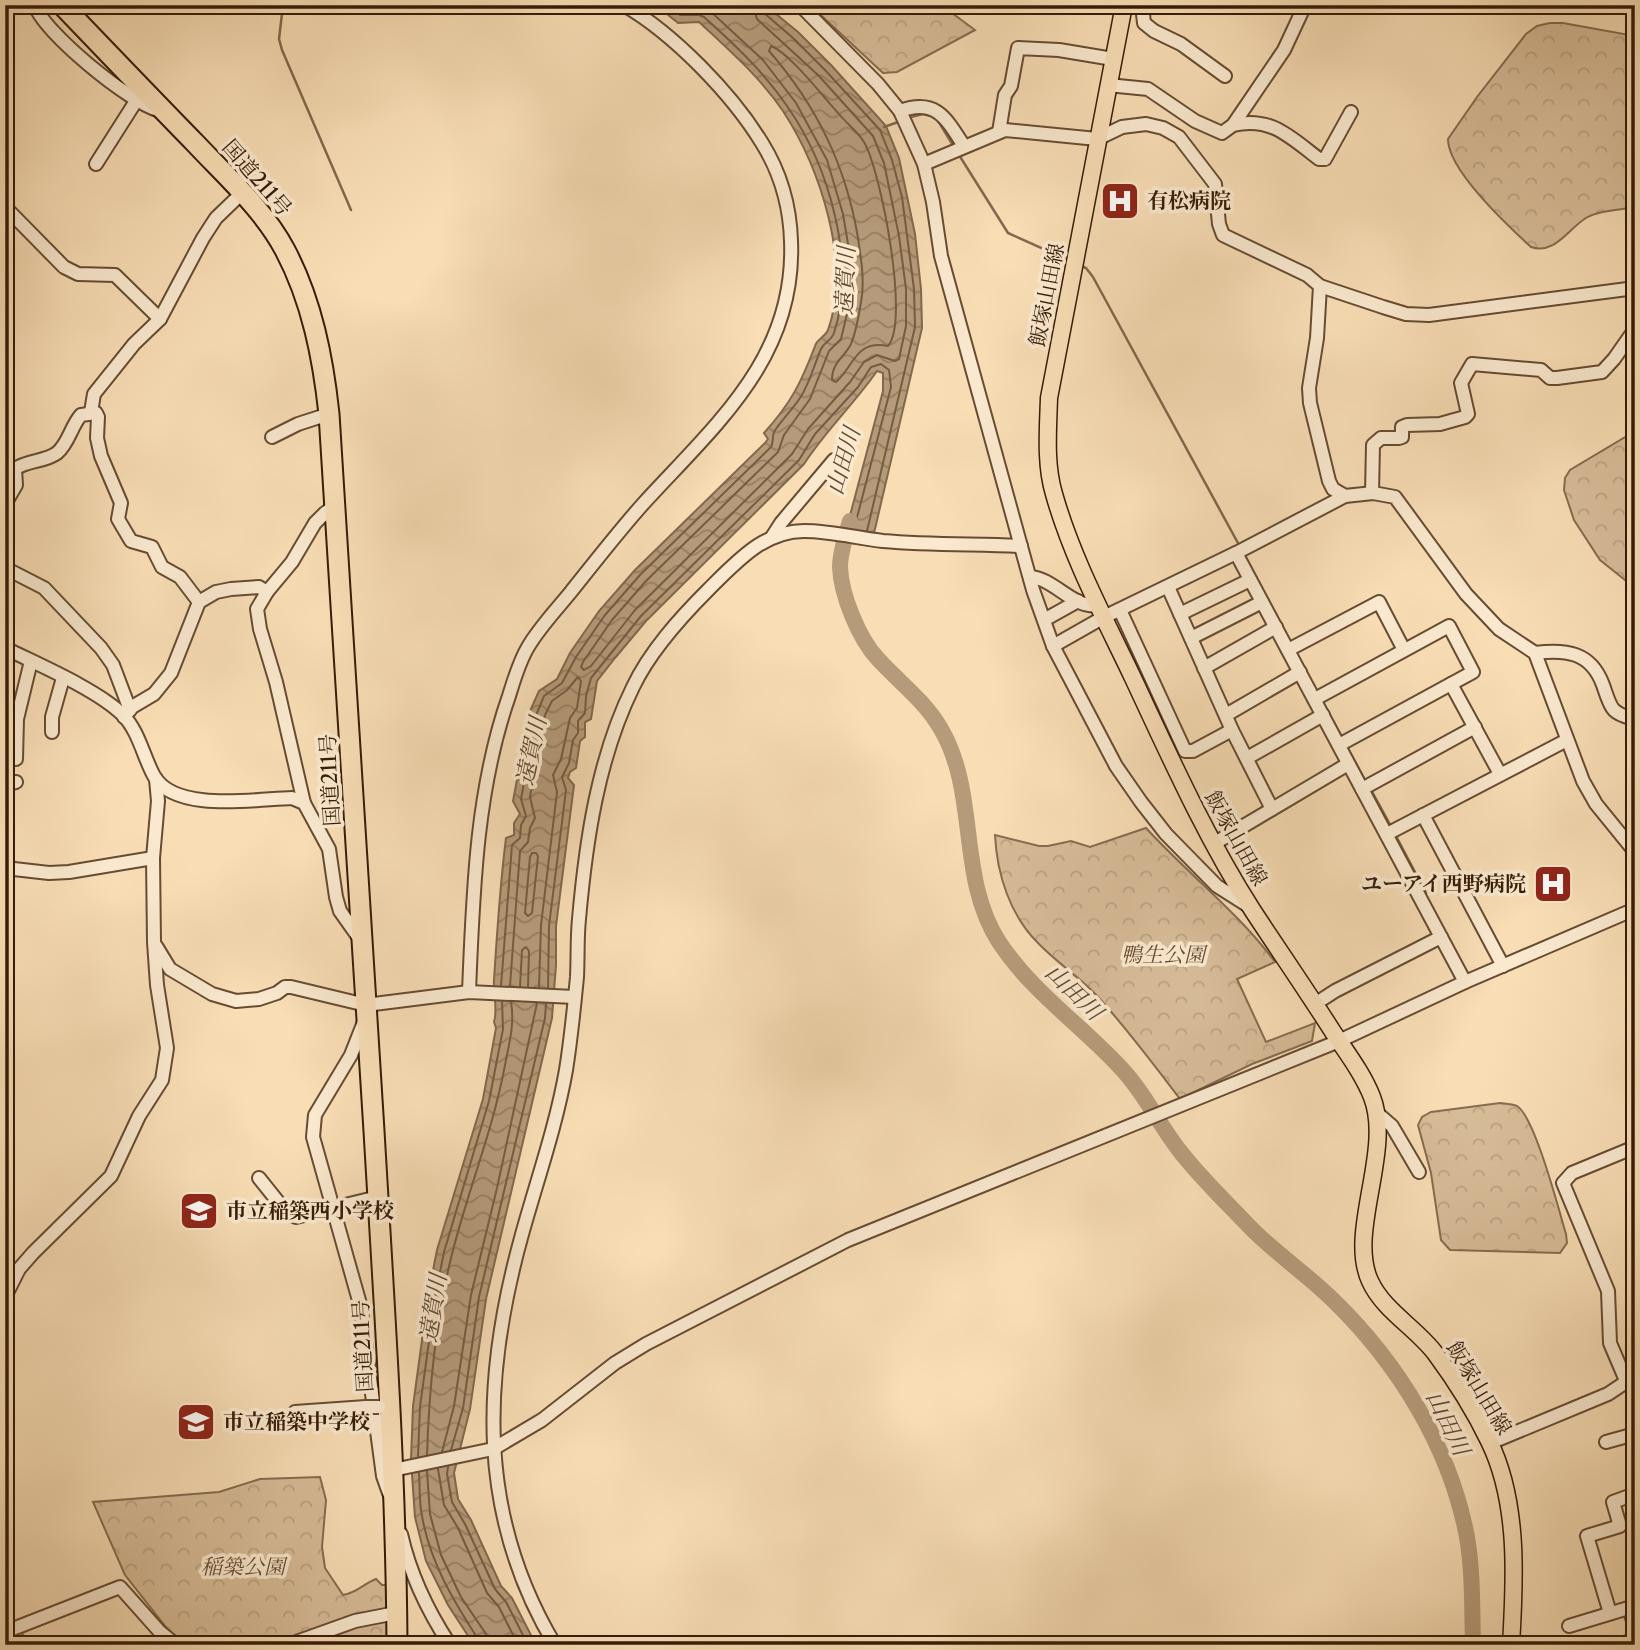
<svg xmlns="http://www.w3.org/2000/svg" width="1640" height="1650" viewBox="0 0 1640 1650" font-family="'Libre Caslon Text','Noto Serif JP',serif">
<style>
.forest{fill:url(#forest-crowns);stroke:#866c50;stroke-width:2}
.water{fill:url(#water-waves);stroke:#82684c;stroke-width:2}
.lines{fill:none;stroke-linecap:round;stroke-linejoin:round}
.shore{stroke:#765c41;stroke-width:2}
.stream{stroke:#82684c;stroke-width:2.5}
.river{stroke:#b69b7a;stroke-width:16}
.minor-casing{stroke:#664c33;stroke-width:16}
.major-casing{stroke:#351c08;stroke-width:19}
.highway-casing{stroke:#351c08;stroke-width:23}
.minor{stroke:#fae9cf;stroke-width:12}
.major{stroke:#f8ddb5;stroke-width:16}
.highway{stroke:#f8ddb5;stroke-width:19}
.minor-bridge-casing{stroke:#664c33;stroke-width:16;stroke-linecap:butt}
.minor-bridge{stroke:#fae9cf;stroke-width:12}
.labels{text-anchor:middle;stroke-width:7;stroke-linejoin:round;paint-order:stroke}
.street-label{font-size:21px;fill:#351c08;stroke:#fae9cf}
.poi-label{font-size:21px;font-weight:bold;fill:#351c08;stroke:#fae9cf;text-anchor:start}
.park-label{font-size:21px;font-style:italic;fill:#664c33;stroke:#fae9cf}
.water-label{font-size:23px;font-style:italic;fill:#624830;stroke:#fae9cf}
</style>
<defs>
<pattern id="forest-crowns" width="20" height="18" patternUnits="userSpaceOnUse" patternTransform="scale(1.75)"><rect width="20" height="18" fill="#d7bc98"/><path d="M2 6a3 3 0 1 1 6 0M12 15a3 3 0 1 1 6 0" fill="none" stroke="#b9a182"/></pattern>
<pattern id="water-waves" width="16" height="10" patternUnits="userSpaceOnUse" patternTransform="scale(1.75)"><rect width="16" height="10" fill="#b69b7a"/><path d="M0 5q4-4 8 0t8 0" fill="none" stroke="#957e62"/></pattern>
</defs>
<rect width="100%" height="100%" fill="#f8ddb5"/>
<filter id="stains"><feTurbulence type="fractalNoise" baseFrequency=".00286" numOctaves="4"/><feColorMatrix values="0 0 0 0 .2 0 0 0 0 .09 0 0 0 0 .02 0 0 0 .5 -.17"/></filter>
<radialGradient id="worn" r=".72"><stop offset=".6" stop-color="#630" stop-opacity="0"/><stop offset="1" stop-color="#630" stop-opacity=".3"/></radialGradient>
<g class="forest">
<path d="M810 5H952L948 10 975 30 897 72 883 73Z"/>
<path d="M1550 23H1563L1635 36V207C1620 210 1600 210 1586 218 1568 229 1555 255 1531 247 1508 226 1448 170 1448 139L1477 97 1526 34 1537 26Z"/>
<path d="M1635 435V588L1600 560 1574 520 1564 490 1565 478 1570 470 1627 436Z"/>
<path d="M1146 828C1188 874 1238 912 1275 962L1237 979 1266 1042 1315 1023 1312 1041 1252 1064 1180 1099C1154 1065 1128 1030 1099 998 1081 978 1057 963 1038 943 1010 915 997 875 995 835L1039 846H1048L1071 841 1090 847Z"/>
<path d="M1500 1103C1505 1104 1513 1104 1517 1106 1535 1117 1559 1211 1566 1234L1567 1243 1560 1253 1450 1250 1441 1240 1431 1173 1418 1125 1422 1117 1431 1112Z"/>
<path d="M320 1477 326 1500 322 1547 325 1568 343 1595C357 1593 363 1584 376 1579L382 1585H388L390 1613 387 1645H164L169 1631 125 1575 93 1502 219 1492 260 1479Z"/>
<path d="M17 1629 34 1645H5L7 1635Z"/>
</g>
<path class="water" d="M656 5H765L798 32 831 65 886 126 899 158 915 234 921 289 922 328 871 546 843 542 883 391V373L877 371C855 403 826 430 804 464L646 621 615 658 597 681 591 719 585 722V737L580 741 576 768 570 772 568 778 574 785 556 926V965L552 1018 486 1299 470 1409 454 1473 458 1499 471 1520 501 1586 512 1598 536 1645H474L448 1605 426 1561 415 1517 411 1460 413 1406 428 1296 437 1250 483 1099 496 1028 494 1022C498 1008 493 995 494 980 497 932 500 885 506 838L514 835V823L520 814 513 801 530 711 539 691 557 679 570 653 599 611 635 570 765 443 768 439 764 433C791 403 801 383 815 346 817 339 825 337 828 330 852 263 820 168 783 111 760 77 729 50 699 22L678 23Z"/>
<g class="lines">
<g class="shore">
<path d="M681 5 702 6 709 10 763 60 796 103 827 160 843 214 850 256 851 297 841 339 829 351 810 399 784 435 778 452 646 581 612 620 583 662 581 667 584 670 591 666 635 610 792 454 808 429 850 382 864 362 877 355 895 361 899 359 906 326V289L899 236 884 163 873 136 819 76 757 19 753 5"/>
<path d="M762 5 764 13 793 38 825 70 880 130 892 160 902 197 914 289 915 327 867 531"/>
<path d="M771 46C791 54 823 97 839 114 846 123 858 132 864 142 881 171 910 322 888 346 855 340 855 365 836 382L832 380C832 362 844 358 851 344 856 332 859 315 861 302 865 282 861 258 858 238 846 166 817 106 769 51Z"/>
<path d="M532 853H536L538 856 532 913 528 916 525 913 530 857Z"/>
<path d="M501 986 512 845 520 838 521 825 526 816 521 799 537 713 544 696 562 683 576 657 605 615 640 575 771 447C774 441 772 437 774 432 777 426 795 406 800 398 810 383 814 365 821 349 824 342 831 341 834 333 857 262 829 166 787 106 764 72 734 44 704 17L699 15H680L667 5"/>
<path d="M510 986 520 851 528 842 530 828 535 818 530 797 545 715 552 701 567 690 578 677 581 681 577 708 570 718 561 759 553 775 557 792 541 925 539 987"/>
<path d="M520 987 522 950 526 947 529 951 528 987"/>
<path d="M548 988 549 926 566 790 562 777 569 763 573 740 578 733V721L585 713 586 696 591 678 641 616 799 460 815 434 858 387 871 367 881 364 889 370 891 387 854 529"/>
<path d="M451 1450 463 1408 479 1297 545 1018 546 1004"/>
<path d="M442 1452 454 1406 471 1295 497 1188 537 1003"/>
<path d="M427 1455C429 1390 436 1318 452 1254 468 1190 493 1130 505 1065 509 1044 515 1023 511 1002"/>
<path d="M418 1457 420 1407 435 1297 444 1252 489 1101 503 1029 502 1001"/>
<path d="M448 1467 447 1474 452 1502 465 1524 495 1589 506 1602 528 1645"/>
<path d="M438 1469 444 1505 458 1528 487 1593 499 1607 518 1645"/>
<path d="M427 1471 430 1514 441 1555 461 1597 486 1634 488 1645"/>
<path d="M419 1473C420 1487 419 1502 422 1516 430 1562 453 1600 478 1639L479 1645"/>
</g>
<g class="stream">
<path d="M283 5 279 39 282 50 351 210"/>
<path d="M907 118 923 114 931 116"/>
<path d="M937 119 954 147"/>
<path d="M884 127 901 121"/>
<path d="M959 155 1008 233 1068 260"/>
<path d="M1081 266 1086 268 1093 277 1239 545"/>
<path d="M1244 554 1285 632"/>
<path d="M1321 699 1343 739"/>
<path d="M1346 745 1366 782"/>
<path d="M1370 788 1392 828"/>
<path d="M1395 834 1426 893"/>
</g>
<path class="river" d="M850 521C846 535 840 552 840 567 841 595 859 639 878 659 900 683 925 701 941 729 979 794 957 877 999 942 1032 992 1080 1024 1120 1067 1144 1092 1158 1123 1179 1150 1199 1176 1224 1200 1247 1224 1273 1252 1306 1273 1333 1300 1398 1363 1450 1447 1467 1537 1473 1572 1472 1609 1473 1645"/>
<g class="minor-casing">
<g id="minor">
<path d="M35 5C42 31 130 103 158 110"/>
<path d="M800 5 878 84 900 111 924 164 933 202 941 256 1033 590 1053 646 1116 766 1141 802 1166 834 1217 886 1250 907"/>
<path d="M1142 5 1144 23 1154 31 1181 44 1225 76"/>
<path d="M1108 85 1148 89 1195 121 1222 133 1233 125 1284 50 1305 5"/>
<path d="M900 111C936 98 946 118 964 146"/>
<path d="M1233 125C1271 116 1290 137 1319 159H1325L1351 112"/>
<path d="M999 132 1005 95 1011 86 1018 48 1059 50 1113 59"/>
<path d="M96 164 136 101"/>
<path d="M924 164 1005 130 1097 139 1122 127 1146 124 1163 128 1179 137 1215 184 1219 224 1223 235 1307 275 1320 286 1383 307 1406 314 1429 315 1635 288"/>
<path d="M5 207 64 267 78 274 115 275 160 319"/>
<path d="M1320 286 1317 338 1309 388 1310 403 1329 481 1333 489 1345 496"/>
<path d="M91 412 94 394 134 344 160 319 203 238 216 218 242 193"/>
<path d="M272 437 298 424 329 414"/>
<path d="M1372 493 1373 445 1381 438H1399L1402 437V427L1407 425 1440 424 1465 417 1468 414 1461 383 1472 364 1541 370 1550 378H1557L1602 372 1614 359 1635 329"/>
<path d="M5 504 16 485 15 469C27 460 45 462 57 453 69 443 71 426 81 415L96 413 98 417 97 438 101 456 121 503 118 519 131 541 152 547 162 567 180 577 199 602"/>
<path d="M772 537 781 523 834 460"/>
<path d="M1236 553 1465 982"/>
<path d="M5 568 44 588 101 648 113 665 130 710"/>
<path d="M1030 577C1054 578 1074 610 1099 605"/>
<path d="M1168 587 1232 730 1272 809"/>
<path d="M1120 610 1185 751H1193L1232 730"/>
<path d="M1180 614 1250 580"/>
<path d="M1044 620 1078 601"/>
<path d="M1191 638 1262 602"/>
<path d="M1053 646 1104 617 1236 553 1345 496 1373 493 1395 497 1466 594 1499 629 1535 653 1583 781 1596 804 1635 852"/>
<path d="M5 648C39 665 96 689 122 714 139 731 143 756 154 776 175 813 256 799 292 798L304 803 329 849 336 897 340 911 362 942"/>
<path d="M1288 650 1379 602 1404 650"/>
<path d="M1535 653C1566 649 1591 652 1603 685 1606 693 1609 705 1614 710 1620 716 1628 717 1635 719"/>
<path d="M1204 668 1276 627"/>
<path d="M1315 699 1449 626 1473 672 1451 684 1500 774"/>
<path d="M1226 715 1300 672"/>
<path d="M124 717 132 707 154 694 171 673 199 602 216 592 231 589 259 587 267 592"/>
<path d="M52 732V717L63 678"/>
<path d="M1339 745 1451 684"/>
<path d="M1247 758 1323 715"/>
<path d="M16 759 17 719 31 661"/>
<path d="M5 785 16 782"/>
<path d="M1362 789 1475 727"/>
<path d="M304 803 276 682 260 629 257 609 267 592 292 562 315 523 325 513 335 506"/>
<path d="M1423 815 1503 966"/>
<path d="M1387 834 1567 740"/>
<path d="M1215 843 1348 764"/>
<path d="M5 868 49 873 69 872 153 858"/>
<path d="M156 946 170 969 212 994 236 1001 259 999 277 993 285 987H291L366 1005 469 992 574 997"/>
<path d="M469 992C473 893 476 790 509 696 514 680 519 662 528 647 539 628 556 610 570 593 594 563 618 532 643 504 715 425 796 358 791 241 790 206 780 172 762 143 732 94 674 34 624 5"/>
<path d="M1315 1004 1335 991 1441 937"/>
<path d="M364 1022 351 1055 315 1115 313 1137 360 1304 383 1476 389 1493"/>
<path d="M1377 1113 1392 1126 1419 1172"/>
<path d="M259 1178 287 1213 296 1217 378 1197"/>
<path d="M5 1297 19 1269 33 1253 111 1176 139 1116 162 1080 167 1048 157 985 154 942 153 858 158 801 156 779"/>
<path d="M1627 1383 1610 1343 1608 1291 1563 1183 1572 1173 1635 1147"/>
<path d="M295 1412 366 1407"/>
<path d="M1606 1442 1635 1434"/>
<path d="M1490 1443 1608 1394 1635 1376"/>
<path d="M393 1470 493 1449 542 1420 615 1363 646 1344 848 1240 1339 1041 1465 982 1635 909"/>
<path d="M401 1534C410 1574 427 1610 450 1645"/>
<path d="M1629 1608 1635 1627"/>
<path d="M1610 1613 1587 1536 1620 1526 1613 1502 1635 1494"/>
<path d="M1569 1626 1635 1606"/>
<path d="M5 1632 120 1587 160 1632 176 1645"/>
<path d="M288 1645 355 1621 396 1613"/>
<path d="M555 1645C477 1515 482 1380 521 1238 536 1183 556 1127 566 1070 571 1039 574 1008 577 977 578 957 577 938 579 919 586 840 598 758 633 687 650 651 680 618 708 590 723 575 739 558 757 546 771 537 787 531 804 531 830 531 857 538 883 541 929 545 975 544 1021 546"/>
<path d="M1617 1645 1635 1640"/>
</g>
</g>
<g class="major-casing">
<path id="major" d="M1124 5 1049 398C1048 430 1045 464 1054 494 1072 558 1105 619 1133 678 1170 757 1206 838 1253 911 1280 952 1307 991 1333 1032 1347 1053 1363 1074 1372 1097 1393 1151 1347 1232 1370 1281 1383 1310 1416 1328 1435 1353 1455 1380 1474 1410 1489 1441 1519 1502 1515 1579 1511 1645"/>
</g>
<g class="highway-casing">
<path id="highway" d="M62 5C107 52 151 98 196 144 227 177 264 210 285 250 312 301 323 358 329 414 345 653 360 892 374 1131 384 1302 396 1473 397 1645"/>
</g>
<use href="#minor" class="minor"/>
<use href="#major" class="major"/>
<use href="#highway" class="highway"/>
<g class="minor-bridge-casing">
<path id="minor-bridge" d="M366 1407H379"/>
</g>
<use href="#minor-bridge" class="minor-bridge"/>
</g>
<defs>
<g id="hospital-square" transform="scale(2.0125)"><rect x="-9" y="-9" width="18" height="18" rx="4" fill="#8f2418" stroke="#fae9cf"/><path d="M-5-5h3v3.5h4V-5h3V5h-3V1.5h-4V5h-3Z" fill="#fff"/></g>
<g id="school-square" transform="scale(2.0125)"><rect x="-9" y="-9" width="18" height="18" rx="4" fill="#8f2418" stroke="#fae9cf"/><path d="M0-5L7-2L0 1L-7-2ZM-4 1L0 2.5L4 1V4Q0 6-4 4Z" fill="#fff"/></g>
</defs>
<g fill-rule="evenodd">
<use href="#hospital-square" x="1120" y="201"/>
<use href="#hospital-square" x="1553" y="884"/>
<use href="#school-square" x="199" y="1211"/>
<use href="#school-square" x="196" y="1422"/>
</g>
<g class="labels">
<g class="street-label">
<text transform="translate(257 178) rotate(49)" y="7">国道211号</text>
<text transform="translate(1047 295) rotate(-79)" y="7">飯塚山田線</text>
<text transform="translate(330 780) rotate(-93)" y="7">国道211号</text>
<text transform="translate(1236 838) rotate(61)" y="7">飯塚山田線</text>
<text transform="translate(363 1346) rotate(-93)" y="7">国道211号</text>
<text transform="translate(1479 1388) rotate(59)" y="7">飯塚山田線</text>
</g>
<g class="poi-label">
<text x="1147" y="208">有松病院</text>
<text x="1526" y="891" text-anchor="end">ユーアイ西野病院</text>
<text x="226" y="1218">市立稲築西小学校</text>
<text x="223" y="1429">市立稲築中学校</text>
</g>
<g class="park-label">
<text x="1163" y="962">鴨生公園</text>
<text x="243" y="1574">稲築公園</text>
</g>
<g class="water-label">
<text transform="translate(845 281) rotate(-88)" y="8">遠賀川</text>
<text transform="translate(843 461) rotate(-74)" y="8">山田川</text>
<text transform="translate(531 751) rotate(-78)" y="8">遠賀川</text>
<text transform="translate(1074 992) rotate(44)" y="8">山田川</text>
<text transform="translate(433 1308) rotate(-81)" y="8">遠賀川</text>
<text transform="translate(1448 1423) rotate(64)" y="8">山田川</text>
</g>
</g>
<rect width="1640" height="1650" fill="none" stroke="#f8ddb5" stroke-width="28"/>
<rect x="7" y="7" width="1626" height="1636" fill="none" stroke="#351c08" stroke-width="3.5"/>
<rect x="14" y="14" width="1612" height="1622" fill="none" stroke="#351c08" stroke-width="2"/>
<rect width="100%" height="100%" filter="url(#stains)"/>
<rect width="100%" height="100%" fill="url(#worn)"/>
</svg>
